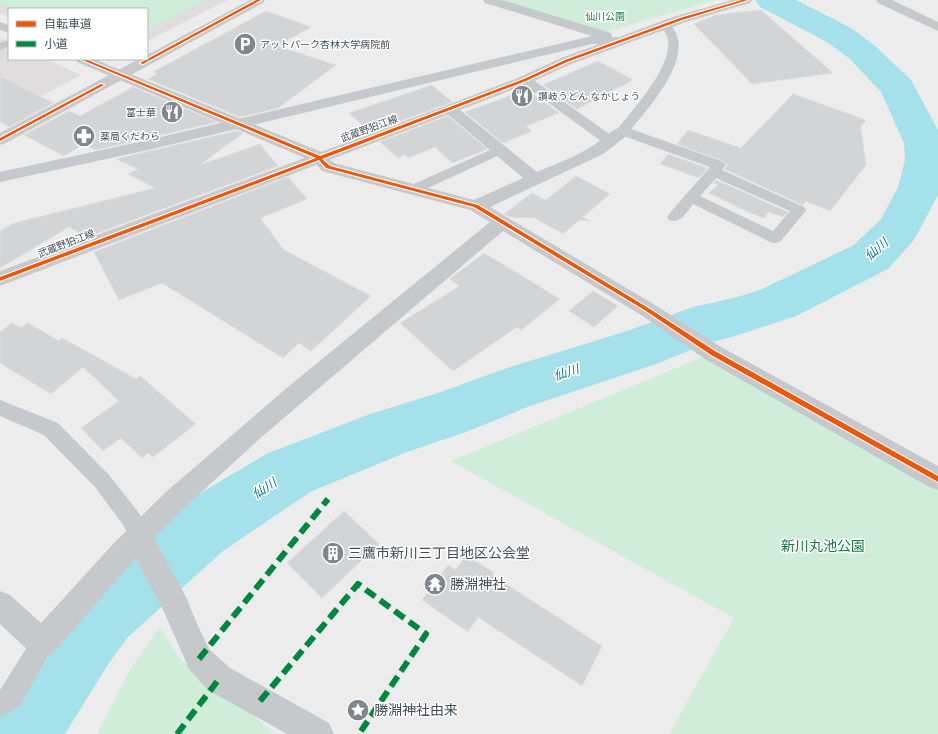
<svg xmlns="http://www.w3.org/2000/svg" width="938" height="734" viewBox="0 0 938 734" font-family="'Roboto Condensed','Noto Sans JP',sans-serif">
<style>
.education{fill:#dfddde}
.green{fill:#cfedd9}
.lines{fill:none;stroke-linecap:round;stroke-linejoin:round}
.river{fill:#a4e1eb;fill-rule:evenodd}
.building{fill:#d3d4d5;stroke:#dededf}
.service{fill:#c6c9cb;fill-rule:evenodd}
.minor{fill:#c6c9cb;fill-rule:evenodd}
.tertiary{fill:#c6c9cb;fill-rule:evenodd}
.secondary{fill:#c7c9cc;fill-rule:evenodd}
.quiet{stroke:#00873e;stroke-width:6;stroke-dasharray:12 6;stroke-linecap:butt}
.cycleway-casing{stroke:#fff;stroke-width:2}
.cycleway{fill:#e8590c;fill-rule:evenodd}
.labels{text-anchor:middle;stroke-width:3;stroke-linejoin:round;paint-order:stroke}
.far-park-label{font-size:10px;fill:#167841;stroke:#fff}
.far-poi-label{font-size:10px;fill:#445058;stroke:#fff;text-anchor:start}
.far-street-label{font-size:10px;fill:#445058;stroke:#fff}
.water-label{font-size:13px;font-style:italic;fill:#0c8094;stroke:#fff}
.near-park-label{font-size:14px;fill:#167841;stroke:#fff}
.near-poi-label{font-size:14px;fill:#445058;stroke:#fff;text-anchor:start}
</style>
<rect width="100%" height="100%" fill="#edecec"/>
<g class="education">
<path d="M0 0H228L147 41V9H9V17L0 13Z"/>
<path d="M0 38 9 42V59H46L81 75 0 118Z"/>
</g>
<g class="green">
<path d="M0 0H206L147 30V9H13L0 4Z"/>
<path d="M499 0H716L605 32Z"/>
<path d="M713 353 938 479V734H669L734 618 451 461Z"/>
<path d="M160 627 181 660 239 703 275 734H97L131 668Z"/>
</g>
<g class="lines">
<path class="river" d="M755 0H796L851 28 874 45 911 80 938 130V195L914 240 888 269 796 316 735 336 705 344 659 363 530 406 466 432 407 452 310 492 223 551 128 637 107 666 65 734H0V695L55 614 78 587 177 507 266 454 370 414 438 393 510 367 624 332 693 307 734 298 760 290 854 245 881 219 898 187 905 160 904 143 881 92 850 59 827 42 760 7Z"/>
</g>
<g class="building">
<path d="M761 10 833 73 752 84 694 24 716 15Z"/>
<path d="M266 11 311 27 277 46 336 65 278 108 240 117 148 79 158 74 153 72Z"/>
<path d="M598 61 633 80 577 109 543 85Z"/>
<path d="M0 76 53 103 9 127 0 122Z"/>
<path d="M432 85 452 102 370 132 349 113Z"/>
<path d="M133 87 217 122 96 150 84 144 64 156 24 135 69 111 80 116Z"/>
<path d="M523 91 525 92 529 91 559 113 526 126 532 131 503 143 465 112Z"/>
<path d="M793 94 866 120 859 129H861L866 165 830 211 806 201 803 205 724 169 728 165 724 161 677 144 688 130 741 148Z"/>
<path d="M448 116 487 149 452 163 435 147 408 158 405 155 398 158 380 142Z"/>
<path d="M236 131 243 133 200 165 260 144 278 166 87 237 69 227 0 268V231L14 223 155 188 128 174 138 169 116 159Z"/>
<path d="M668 154 707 168 699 178 660 164Z"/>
<path d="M576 176 610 194 583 217 590 221 579 220 563 234 535 218 510 217 504 214 532 193 546 200Z"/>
<path d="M288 177 307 199 260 218 284 250 371 296 311 351 299 343 283 358 162 283 119 300 94 252Z"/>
<path d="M716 180 788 212 783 217 768 212 764 218 750 213 709 193 718 185 713 183Z"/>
<path d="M484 253 560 299 521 330 517 327 453 371 400 323 460 286 450 279Z"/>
<path d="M593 291 618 306 594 327 569 311Z"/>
<path d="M12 323 21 328 28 323 59 341 62 338 68 341 136 379 140 376 196 424 153 457 148 453 142 458 121 438 103 451 81 428 119 401 83 367 51 394 0 363V332Z"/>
<path d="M344 511 379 544 322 598 287 563Z"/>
<path d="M466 555 493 572 492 575 602 646 582 686 478 617 468 632 422 600 448 565 456 570Z"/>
</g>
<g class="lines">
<g class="service">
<path d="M663 22C671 24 675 29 677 36 687 65 648 109 631 129L724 162 726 165 722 170 804 207 806 210 804 213 780 242 775 243 770 242 693 204C686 213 681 224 669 220L667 217 669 214 710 167 618 134 616 131C630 112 684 56 664 31 662 29 659 28 658 25ZM716 178 790 211 773 231 700 196Z"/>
<path d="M9 40V47L0 50V43Z"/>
<path d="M525 76 529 77 615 138 617 141 615 144H605L521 83 519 80 521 77Z"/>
<path d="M499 146 504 147 506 150 504 153 417 193 412 194 407 193 405 190 407 187Z"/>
<path d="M0 400 58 423 109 475 139 513 150 537 147 544 139 547 131 544 124 526 95 487 44 435 0 416Z"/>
<path d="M42 632 50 636 54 644 50 652 20 706 0 717V690L34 636Z"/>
</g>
<g class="minor">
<path d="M483 0H502L611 33 612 37 626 38 628 41 626 44H592L148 150 0 182V172L148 140 592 36 485 3Z"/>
<path d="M876 0H892L938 22V31L878 3Z"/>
<path d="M450 104 455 106 537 172C555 164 575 157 591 147 603 140 614 124 629 128L631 131 629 134 603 154 490 207 655 305 721 347 938 466V490L929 487 705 359 641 315 503 231 264 435 185 507 154 538 186 597 198 626 209 649 230 668 329 723 334 734H287L208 690 189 669 165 614 136 558 52 654 42 659 32 654 0 624V591L10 595 41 623 115 542 167 491 289 386 490 222 470 210 322 171 310 157 312 153C323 151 327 156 334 163L474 200 523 178 445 112 442 109 445 106Z"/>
</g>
<g class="tertiary">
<path d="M0 22 9 25V33L0 30Z"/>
<path d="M75 59H94L324 153 326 157 324 161 318 162 312 161 77 62Z"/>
</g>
<g class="secondary">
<path d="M250 0H265L263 3 6 143 0 145V133L139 59H147V55Z"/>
<path d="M732 0H752L750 3 686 22 571 64 530 83 455 112 0 286V271L445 106 520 77 561 58 676 16Z"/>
</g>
<g class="quiet">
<path d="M199 659 328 499"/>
<path d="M260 701 358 584 426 634 359 734"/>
<path d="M177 734 219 679"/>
</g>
<g class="cycleway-casing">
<g id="cycleway">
<path d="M256 0H261L143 64 140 63Z"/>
<path d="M742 0H748L682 20 567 62 526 81 322 159 330 166 478 205 650 309 715 351 938 476V482L711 355 646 311 474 207 326 168 319 160 0 281V277L316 158 80 59H85L320 156 524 79 565 60 680 18Z"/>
<path d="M101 84 104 85 0 141V138Z"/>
</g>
</g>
<use href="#cycleway" class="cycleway"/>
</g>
<defs>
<g id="parking-disc" transform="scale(1.15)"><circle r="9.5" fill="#7f878c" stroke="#fff"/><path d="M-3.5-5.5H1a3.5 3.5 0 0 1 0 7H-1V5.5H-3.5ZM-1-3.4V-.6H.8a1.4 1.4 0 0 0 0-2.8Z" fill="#fff"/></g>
<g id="restaurant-disc" transform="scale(1.15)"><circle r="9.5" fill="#7f878c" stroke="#fff"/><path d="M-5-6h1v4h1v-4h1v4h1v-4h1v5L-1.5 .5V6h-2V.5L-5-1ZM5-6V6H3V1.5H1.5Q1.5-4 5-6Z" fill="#fff"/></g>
<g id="pharmacy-disc" transform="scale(1.15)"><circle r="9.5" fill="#7f878c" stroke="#fff"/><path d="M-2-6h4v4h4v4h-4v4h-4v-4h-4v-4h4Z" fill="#fff"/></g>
<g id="building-disc" transform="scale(1.15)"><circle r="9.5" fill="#7f878c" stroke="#fff"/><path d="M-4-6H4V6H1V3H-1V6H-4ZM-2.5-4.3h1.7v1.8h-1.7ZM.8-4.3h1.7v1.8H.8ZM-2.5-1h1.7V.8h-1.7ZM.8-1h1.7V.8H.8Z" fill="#fff"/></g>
<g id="temple-disc" transform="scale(1.15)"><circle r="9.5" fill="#7f878c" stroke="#fff"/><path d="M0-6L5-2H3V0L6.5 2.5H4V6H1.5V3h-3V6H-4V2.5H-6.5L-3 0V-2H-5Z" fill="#fff"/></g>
<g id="sight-disc" transform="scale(1.15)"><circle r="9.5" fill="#7f878c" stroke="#fff"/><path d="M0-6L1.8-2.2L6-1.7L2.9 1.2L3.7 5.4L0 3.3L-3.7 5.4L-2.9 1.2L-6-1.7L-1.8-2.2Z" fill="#fff"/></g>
</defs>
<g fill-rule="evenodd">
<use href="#parking-disc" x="245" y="44"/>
<use href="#restaurant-disc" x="522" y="96"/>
<use href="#restaurant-disc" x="172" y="112"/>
<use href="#pharmacy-disc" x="84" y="136"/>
<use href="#building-disc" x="333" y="553"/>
<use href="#temple-disc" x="435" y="584"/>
<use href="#sight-disc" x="358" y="710"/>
</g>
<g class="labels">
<g class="far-park-label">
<text x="605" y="20">仙川公園</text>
</g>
<g class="far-poi-label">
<text x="260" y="48">アットパーク杏林大学病院前</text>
<text x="538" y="100">讃岐うどん なかじょう</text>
<text x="156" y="116" text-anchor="end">富士華</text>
<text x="100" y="140">薬局くだわら</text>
</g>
<g class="far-street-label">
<text transform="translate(369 128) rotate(-20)" y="4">武蔵野狛江線</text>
<text transform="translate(66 243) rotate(-21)" y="4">武蔵野狛江線</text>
</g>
<g class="water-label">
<text transform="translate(876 249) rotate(-41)" y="5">仙川</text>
<text transform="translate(566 372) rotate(-18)" y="5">仙川</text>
<text transform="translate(264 488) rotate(-33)" y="5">仙川</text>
</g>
<g class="near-park-label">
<text x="823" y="551">新川丸池公園</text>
</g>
<g class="near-poi-label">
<text x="348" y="558">三鷹市新川三丁目地区公会堂</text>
<text x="450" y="589">勝淵神社</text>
<text x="374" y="715">勝淵神社由来</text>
</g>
</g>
<rect x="8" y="8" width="140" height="52" fill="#ffffff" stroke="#b4b9bc"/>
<rect x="16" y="21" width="20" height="6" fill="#e8590c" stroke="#b4b9bc"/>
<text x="44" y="28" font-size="12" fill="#445058">自転車道</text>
<rect x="16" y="41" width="20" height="6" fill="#00873e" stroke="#b4b9bc"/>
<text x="44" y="48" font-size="12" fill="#445058">小道</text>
</svg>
